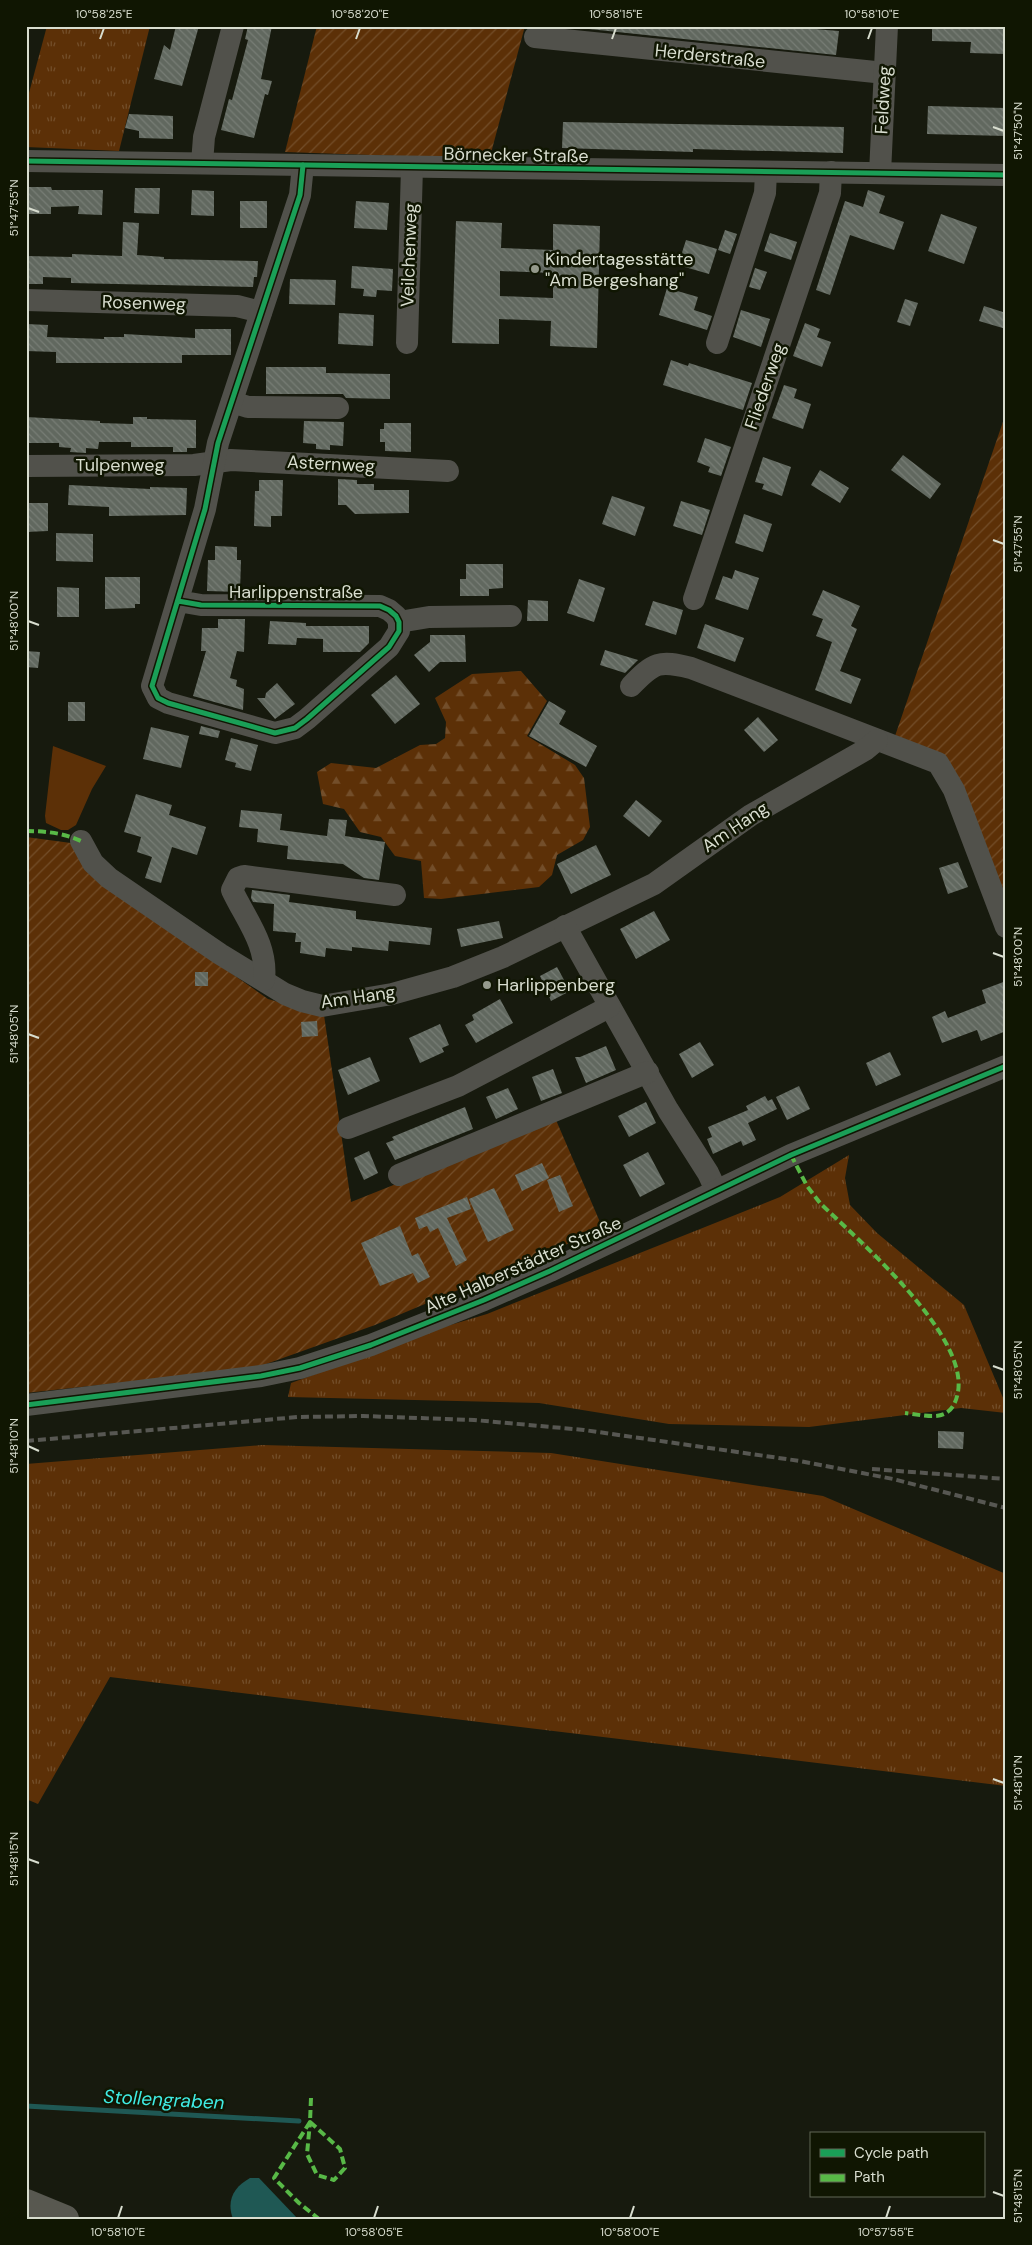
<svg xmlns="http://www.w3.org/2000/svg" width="1032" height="2245" viewBox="0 0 1032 2245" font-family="'DM Sans',sans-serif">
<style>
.grass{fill:url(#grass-tufts)}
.forest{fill:url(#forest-firs)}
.park{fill:#5c3007}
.garden{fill:url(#garden-furrows)}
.water{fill:#1f5854}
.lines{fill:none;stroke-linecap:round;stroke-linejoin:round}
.stream{stroke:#1f5854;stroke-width:5}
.building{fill:url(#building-back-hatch);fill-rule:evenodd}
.minor{stroke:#51514b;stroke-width:22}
.highway{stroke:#585850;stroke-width:28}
.rail{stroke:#575752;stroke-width:4;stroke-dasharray:8 4;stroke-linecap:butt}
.quiet{stroke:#58b947;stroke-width:4;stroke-dasharray:8 4;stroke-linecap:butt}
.cycleway-casing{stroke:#101602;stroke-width:8}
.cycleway{stroke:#1a9f57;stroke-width:5}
.ticks{fill:none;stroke:#d8ddcf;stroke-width:2}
.poi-dot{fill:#94998b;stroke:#101602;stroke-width:2}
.labels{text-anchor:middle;stroke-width:5;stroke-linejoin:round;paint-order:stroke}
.street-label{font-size:18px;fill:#d8ddcf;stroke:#101602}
.poi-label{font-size:18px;fill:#d8ddcf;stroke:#101602;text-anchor:start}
.water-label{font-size:19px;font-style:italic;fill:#3febe3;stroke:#101602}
.neatline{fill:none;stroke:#d8ddcf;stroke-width:2}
.ticks-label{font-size:12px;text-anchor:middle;fill:#d8ddcf}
</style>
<defs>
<pattern id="grass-tufts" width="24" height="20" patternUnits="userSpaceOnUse" patternTransform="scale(1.25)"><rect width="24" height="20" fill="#5c3007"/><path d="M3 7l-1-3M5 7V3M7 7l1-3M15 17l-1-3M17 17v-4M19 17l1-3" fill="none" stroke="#734e2a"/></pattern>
<pattern id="forest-firs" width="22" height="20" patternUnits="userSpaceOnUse" patternTransform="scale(1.25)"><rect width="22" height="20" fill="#5c3007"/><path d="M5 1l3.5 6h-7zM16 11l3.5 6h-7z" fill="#734e2a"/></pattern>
<pattern id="garden-furrows" width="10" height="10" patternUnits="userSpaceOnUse" patternTransform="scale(1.25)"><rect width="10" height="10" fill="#5c3007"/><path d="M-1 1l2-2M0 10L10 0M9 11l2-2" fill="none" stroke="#734e2a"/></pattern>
<pattern id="building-back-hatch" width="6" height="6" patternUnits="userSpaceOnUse" patternTransform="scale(1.25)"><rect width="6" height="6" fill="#61685f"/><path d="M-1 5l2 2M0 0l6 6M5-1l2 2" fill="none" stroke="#777d75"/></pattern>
</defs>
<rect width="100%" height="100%" fill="#171a0e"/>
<g class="grass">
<path d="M47 26H150L119 151 26 147V104Z"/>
<path d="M849 1155 845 1178 850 1205 877 1233 964 1305 1006 1405V1413L961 1408 809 1427 669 1424 539 1403 288 1397 291 1383 447 1326 487 1314 780 1197Z"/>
<path d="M262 1445 551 1453 823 1496 1006 1574V1786L110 1677 38 1804 26 1799V1464Z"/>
</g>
<path class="forest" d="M521 671 547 701 527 736 575 765 584 778 590 827 583 840 557 855 552 875 539 887 441 899 424 898 421 861 395 856 381 837 360 832 344 809 323 804 317 772 331 763 376 768 420 745 436 744 445 738 446 722 435 698 472 674Z"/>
<path class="park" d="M53 746 106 766 92 789 76 825 68 830H61L46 823 45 816Z"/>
<g class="garden">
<path d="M317 26H525L491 153 484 159 285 152Z"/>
<path d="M1006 413V903L962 790 895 736Z"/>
<path d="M26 837 71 843 89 874 268 999 324 1015 351 1202 556 1120 603 1229 375 1325 255 1368 26 1393Z"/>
</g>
<path class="water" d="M250 2178H259L298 2219H233C226 2200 234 2187 250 2178Z"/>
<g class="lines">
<path class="stream" d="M26 2106 299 2121"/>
</g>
<g class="building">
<path d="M176 26H199L182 86 154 79 164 45 170 50Z"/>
<path d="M248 26H272L261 79 272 81 268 95 265 94 254 138 221 130 229 99 232 100 248 40 245 39Z"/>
<path d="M589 26H778L839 31 836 55 589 29Z"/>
<path d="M932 26H1006V54L970 53 971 42 932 41Z"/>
<path d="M928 106 1006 108V136L927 134Z"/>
<path d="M129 114 173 116V139L139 138V131L125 128Z"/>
<path d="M563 122 844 127 843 153 693 149V152L562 148Z"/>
<path d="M26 187H51L52 190H103L102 215 78 214 79 206 51 207V214H26Z"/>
<path d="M135 188H160L159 214 134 213Z"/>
<path d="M192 190 214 191V216L191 215Z"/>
<path d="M868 190 885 196 879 213 904 222 894 250 850 235 830 295 816 290 845 201 863 207Z"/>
<rect x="240" y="201" width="27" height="27"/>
<path d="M356 201 389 203 387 230 354 228Z"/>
<path d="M941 214 977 227 964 264 928 251Z"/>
<path d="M456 221 502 223 501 248 553 250V224L600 226 597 348 550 346 551 321 499 319V344L452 343ZM500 271 553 273V298L500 296Z"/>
<path d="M123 222 139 223 137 255 164 257V259L258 261 257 277H254L253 287 71 283V278L43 277V284H26V256L72 257V254L122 256Z"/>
<path d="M725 230 737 234 730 254 718 250Z"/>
<path d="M770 233 797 242 791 260 764 251Z"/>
<path d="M686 240 717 249 709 274 678 265Z"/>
<path d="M352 266 393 269 392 291 377 290 376 297 363 296 364 289 351 288Z"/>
<path d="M755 268 767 272 760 290 749 287Z"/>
<path d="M290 279 336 280 335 305 289 304Z"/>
<path d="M667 288 698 297 694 310 712 316 707 330 659 315Z"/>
<path d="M905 299 918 303 910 326 897 322Z"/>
<path d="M984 306 1006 313V329L979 321Z"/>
<path d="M741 310 770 319 761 347 733 337Z"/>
<path d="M339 313 374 315 373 346 338 344Z"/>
<path d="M805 323 820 329 817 337 831 342 822 367 793 356Z"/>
<path d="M26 324 48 325 47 337 104 339V337H124V334L195 338V329H231V355H182V363H56V352L26 351Z"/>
<path d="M671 360 688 366 689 363 752 383 743 410 663 385Z"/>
<path d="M266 367H326V373L390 374V399L346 398 343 394H266Z"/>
<path d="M784 385 797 389 794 398 811 404 803 429 772 418Z"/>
<path d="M26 417 100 421V423L133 424V417H147V419L196 420V448H187V452H173V447H131V442H99L98 449 86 448V453L70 452 71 448 59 447V443H26Z"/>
<path d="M304 421 344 422 343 446 330 445V450L316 449V444L303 443Z"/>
<path d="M384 423H411V452L385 451V442H380V429H384Z"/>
<path d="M705 438 731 447 721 476 708 472 710 467 697 462Z"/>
<path d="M903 455 941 484 930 499 891 470Z"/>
<path d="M763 457 791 467 782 496 762 489 764 484 755 482Z"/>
<path d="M820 470 849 488 840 503 811 485Z"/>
<path d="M338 479 357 480V484H374V490H409V513L355 514 346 505H338Z"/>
<path d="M259 480H283L282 516H271V527L254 526 255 491H259Z"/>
<path d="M69 485 150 489V487L187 488 186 515 109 516V507L68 505Z"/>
<path d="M612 496 645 507 635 536 602 524Z"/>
<path d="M681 501 710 510 702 535 673 526Z"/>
<path d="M26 503H48V531L26 532Z"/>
<path d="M744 514 772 524 763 552 735 543Z"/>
<path d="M56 533 93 534V562L56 561Z"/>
<path d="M215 546 237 547V560H241L240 592 207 591 208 560H215Z"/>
<path d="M466 564H503V588L489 589V596H460V579H466Z"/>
<path d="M735 570 759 578 748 610 715 599 723 576 732 579Z"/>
<path d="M105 577H140V604H135V608L105 609Z"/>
<path d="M579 579 605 588 594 622 567 613Z"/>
<path d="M57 587 79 588V617H57Z"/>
<path d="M823 590 860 606 851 626 857 629 840 671 861 679 851 704 815 690 832 642 816 636 823 619 812 615Z"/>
<path d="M528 600 548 601V621H527Z"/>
<path d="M653 601 683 610 676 635 645 625Z"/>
<path d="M218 619H245L244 652 237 651 230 678 237 680 236 686 244 689 243 710 193 696 206 651H201L202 628H218Z"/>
<path d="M270 621 306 623V626H369V643L360 652H323V639L297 638 296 645 268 644Z"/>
<path d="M705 624 744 638 735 662 697 648Z"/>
<path d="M430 635H465L466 662H440L429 672 414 655 430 642Z"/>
<path d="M605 650 638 660 625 673 600 665Z"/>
<path d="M26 651 40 652 38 668 26 667Z"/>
<path d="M396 675 420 704 395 724 371 695Z"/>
<path d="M277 683 295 704 275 719 257 698H265L266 693Z"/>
<path d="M549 701 566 711 559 724 597 746 586 767 529 736Z"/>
<rect x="68" y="702" width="17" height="19"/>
<path d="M758 717 778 740 764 752 744 730Z"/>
<path d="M201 726 220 731 218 738 199 734Z"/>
<path d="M151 727 189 736 181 768 143 759Z"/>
<path d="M231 738 258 745 251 771 235 767 236 763 225 760Z"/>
<path d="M136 794 172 805 169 815 206 827 197 855 172 847 161 883 145 878 152 857 137 852 141 837 124 832Z"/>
<path d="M636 800 662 821 649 837 623 816Z"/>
<path d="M241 810 282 814 280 830 327 836 329 819 347 820 345 836 385 842 379 880 364 878 343 864 287 859 288 846 257 842 258 829 239 827Z"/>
<path d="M596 845 611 875 571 894 557 864Z"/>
<path d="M958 862 968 887 948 894 939 868Z"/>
<path d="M252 890 290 895 289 902 356 911V919L432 928 430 945 389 941 388 951 352 947V951L326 948 325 957 300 953 301 942H295L296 933 273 931 274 904 253 902 251 898Z"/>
<path d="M654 911 670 940 636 959 620 929Z"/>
<path d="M499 921 503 938 461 947 457 929Z"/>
<path d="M557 967 570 991 551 1001 540 976Z"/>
<rect x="195" y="972" width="13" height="14"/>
<path d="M1006 981V1031L981 1041 977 1030 942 1043 932 1017 945 1011 948 1018 986 1003 982 990Z"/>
<path d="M500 999 513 1023 476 1043 465 1025 474 1020 472 1015Z"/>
<path d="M317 1021 318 1036 302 1037 301 1022Z"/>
<path d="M440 1024 449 1045 442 1048 444 1052 420 1063 409 1038Z"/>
<path d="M700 1042 714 1065 692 1078 679 1054Z"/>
<path d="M606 1046 616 1070 586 1083 575 1057H580Z"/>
<path d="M890 1052 901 1075 876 1086 866 1063Z"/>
<path d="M370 1057 380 1081 348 1095 338 1070Z"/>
<path d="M553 1069 562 1093 541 1101 532 1077Z"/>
<path d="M799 1086 810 1109 787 1120 776 1097Z"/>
<path d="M508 1088 518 1109 496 1119 486 1097Z"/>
<path d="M765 1096 768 1101 772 1099 777 1109 748 1123 756 1140 743 1146 741 1141 713 1154 707 1139 712 1137 708 1127 748 1110 746 1106Z"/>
<path d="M646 1102 656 1123 629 1137 618 1116Z"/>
<path d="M465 1107 473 1129 395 1160 386 1143 394 1140 392 1137Z"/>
<path d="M369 1151 378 1173 364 1180 354 1158Z"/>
<path d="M648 1152 665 1184 640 1197 623 1165Z"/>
<path d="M542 1163 549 1178 522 1191 515 1175Z"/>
<path d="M560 1175 573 1206 559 1212 547 1180Z"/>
<path d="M494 1188 514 1230 488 1242 469 1199Z"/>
<path d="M467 1197 471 1209 447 1218 467 1260 456 1266 438 1228 430 1232 427 1226 419 1229 415 1218Z"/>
<path d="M400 1226 412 1256 418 1253 430 1277 418 1283 413 1273 380 1286 361 1243Z"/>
<path d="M938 1431 964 1432 963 1449 938 1448Z"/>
</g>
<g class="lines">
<g class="minor">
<path d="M535 37 885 73"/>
<path d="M26 161 1006 175"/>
<path d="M202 163 204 137 233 26"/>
<path d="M880 173 887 26"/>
<path d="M26 300 237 306 261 312"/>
<path d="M407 343 412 167"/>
<path d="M717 343 765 193 766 172"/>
<path d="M232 402 248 407 338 408"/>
<path d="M26 466 194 465 231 460 448 471"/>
<path d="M694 599 830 193 831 172"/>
<path d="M178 601 201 605 380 606 389 610 396 616 399 622V631L389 647 307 719 295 728 275 733 168 703 158 698 152 686 205 509 218 443 300 195 303 165"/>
<path d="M399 622 429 617 511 616"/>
<path d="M631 686C654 662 659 660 691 668L938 763 954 790 1006 927"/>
<path d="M81 841 93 863 109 878 220 954 285 994 302 1001 322 1006 392 994 453 977 503 957 654 884 751 815 865 750 877 740"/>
<path d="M565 926 668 1110 708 1173 716 1190"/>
<path d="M264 980C268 945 246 920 232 890L238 878 244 876 395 895"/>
<path d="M348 1128 458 1086 609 1007"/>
<path d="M399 1175 648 1072"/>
<path d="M26 1405 261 1376 300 1368 371 1345 484 1300 550 1271 791 1155 1006 1066"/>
</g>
<path class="highway" d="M26 2203 65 2219"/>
<g class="rail">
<path d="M26 1441 298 1417 363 1416 474 1420 584 1430 800 1461 893 1479 1006 1508"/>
<path d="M872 1469 1006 1479"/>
</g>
<g class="quiet">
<path d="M26 831C45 831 64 833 81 841"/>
<path d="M791 1155 807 1186 820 1203C859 1241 968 1334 958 1392 952 1424 930 1416 905 1413"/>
<path d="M311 2098 310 2122 274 2178 299 2203 319 2219"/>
<path d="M310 2122 340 2149 345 2168 334 2180 317 2175 307 2154Z"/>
</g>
<g class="cycleway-casing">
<g id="cycleway">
<path d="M26 161 1006 175"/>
<path d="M178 601 201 605 380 606 389 610 396 616 399 622V631L389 647 307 719 295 728 275 733 168 703 158 698 152 686 205 509 218 443 300 195 303 165"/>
<path d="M26 1405 261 1376 300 1368 371 1345 484 1300 550 1271 791 1155 1006 1066"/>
</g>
</g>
<use href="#cycleway" class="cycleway"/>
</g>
<path class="ticks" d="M100 39 104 28M356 39 360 28M612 39 616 28M868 39 872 28M993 127 1004 131M28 208 39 212M993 540 1004 544M28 621 39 625M993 953 1004 957M28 1034 39 1038M993 1366 1004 1370M28 1446 39 1451M993 1779 1004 1783M28 1859 39 1863M993 2192 1004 2196M118 2218 122 2206M374 2218 378 2206M630 2218 634 2206M886 2218 890 2206"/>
<g class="poi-dot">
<circle cx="535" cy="269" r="5"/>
<circle cx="487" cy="985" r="5"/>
</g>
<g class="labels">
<g class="street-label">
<text transform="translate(710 56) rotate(6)" y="6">Herderstraße</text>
<text transform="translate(883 100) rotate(-87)" y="6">Feldweg</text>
<text transform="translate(516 155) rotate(1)" y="6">Börnecker Straße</text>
<text transform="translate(409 255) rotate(-88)" y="6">Veilchenweg</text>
<text transform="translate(144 303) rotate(2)" y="6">Rosenweg</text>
<text transform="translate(765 386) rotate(-71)" y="6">Fliederweg</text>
<text transform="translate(331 464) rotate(3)" y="6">Asternweg</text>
<text x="120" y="471">Tulpenweg</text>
<text x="296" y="598">Harlippenstraße</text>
<text transform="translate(735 827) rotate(-34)" y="6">Am Hang</text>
<text transform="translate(358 997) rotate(-8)" y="6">Am Hang</text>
<text transform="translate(523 1265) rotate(-24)" y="6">Alte Halberstädter Straße</text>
</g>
<g class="poi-label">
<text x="545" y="265">Kindertagesstätte<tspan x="545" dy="21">"Am Bergeshang"</tspan></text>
<text x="497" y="991">Harlippenberg</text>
</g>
<g class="water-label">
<text transform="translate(164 2099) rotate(3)" y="7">Stollengraben</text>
</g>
</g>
<rect width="1032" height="2245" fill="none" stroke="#101602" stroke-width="55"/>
<rect x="810" y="2132" width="175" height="65" fill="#101602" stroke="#606654"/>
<rect x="820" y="2149" width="25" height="8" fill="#1a9f57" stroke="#606654"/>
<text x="854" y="2158" font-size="15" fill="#d8ddcf">Cycle path</text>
<rect x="820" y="2174" width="25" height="8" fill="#58b947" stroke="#606654"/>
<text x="854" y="2182" font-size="15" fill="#d8ddcf">Path</text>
<rect x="28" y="28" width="976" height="2190" class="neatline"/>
<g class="ticks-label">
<text x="104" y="18">10°58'25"E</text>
<text x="360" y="18">10°58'20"E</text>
<text x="616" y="18">10°58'15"E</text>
<text x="872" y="18">10°58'10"E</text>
<text transform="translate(1018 131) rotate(-90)" y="4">51°47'50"N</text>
<text transform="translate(14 208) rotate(-90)" y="4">51°47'55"N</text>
<text transform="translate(1018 544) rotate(-90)" y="4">51°47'55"N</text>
<text transform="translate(14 621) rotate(-90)" y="4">51°48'00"N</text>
<text transform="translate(1018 957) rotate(-90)" y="4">51°48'00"N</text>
<text transform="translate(14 1034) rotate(-90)" y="4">51°48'05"N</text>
<text transform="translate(1018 1370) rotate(-90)" y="4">51°48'05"N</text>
<text transform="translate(14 1446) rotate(-90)" y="4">51°48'10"N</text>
<text transform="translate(1018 1783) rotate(-90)" y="4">51°48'10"N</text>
<text transform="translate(14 1859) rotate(-90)" y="4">51°48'15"N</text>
<text transform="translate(1018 2196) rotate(-90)" y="4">51°48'15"N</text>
<text x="118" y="2236">10°58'10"E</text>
<text x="374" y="2236">10°58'05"E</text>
<text x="630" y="2236">10°58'00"E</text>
<text x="886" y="2236">10°57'55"E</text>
</g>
</svg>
